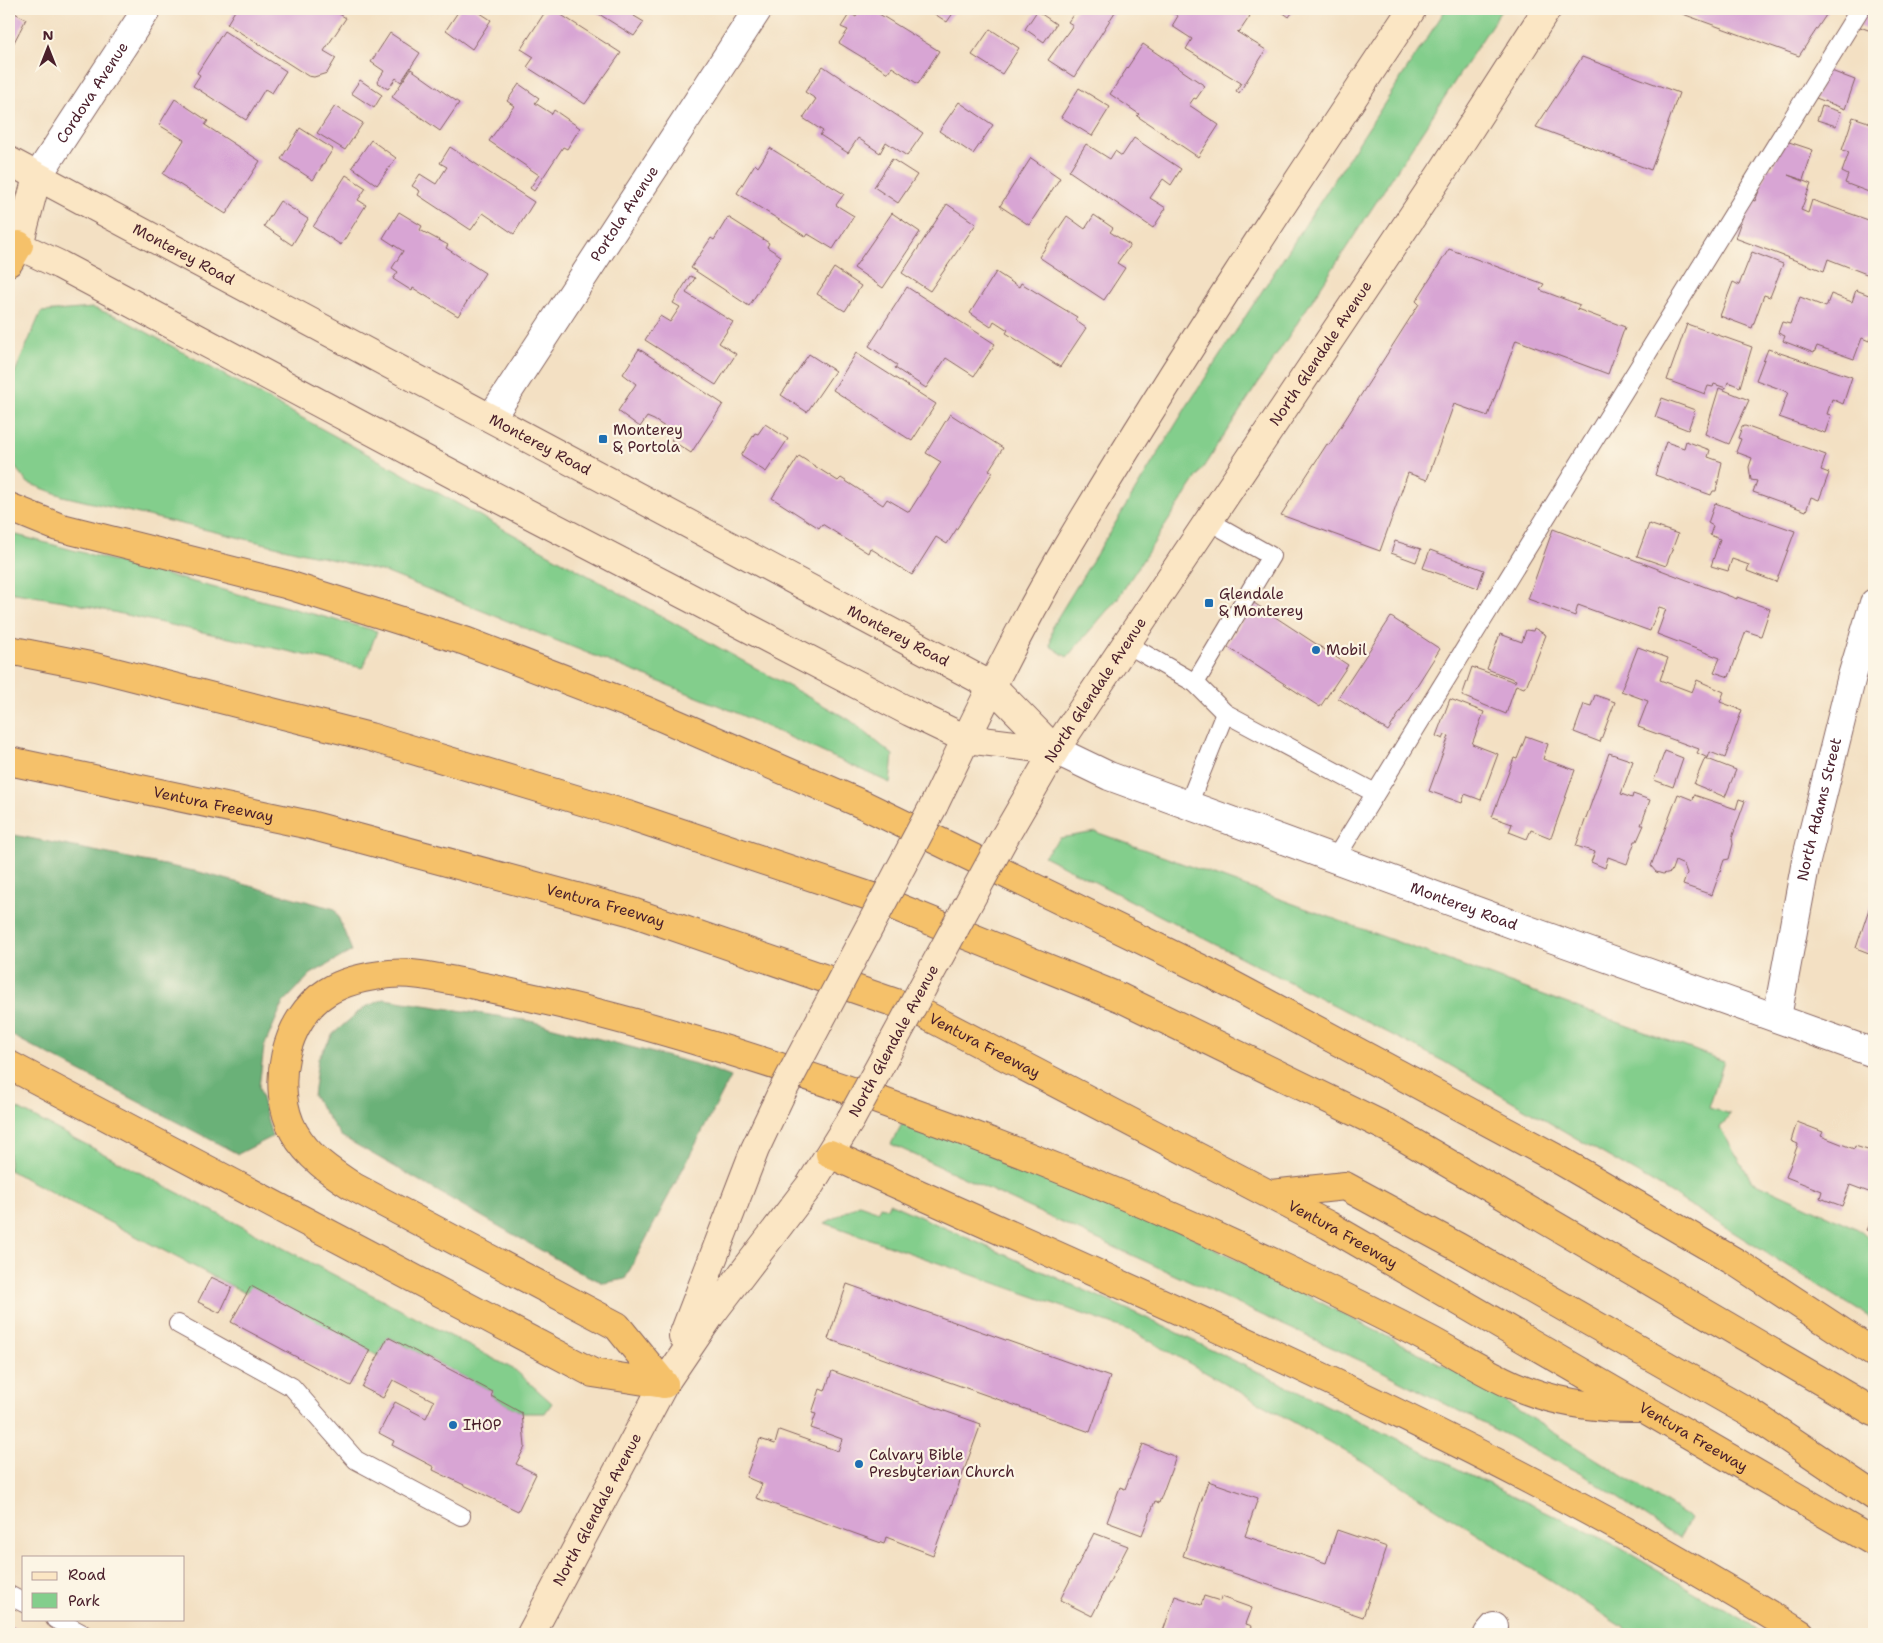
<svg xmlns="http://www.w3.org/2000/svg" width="1883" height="1643" viewBox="0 0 1883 1643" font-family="'Shantell Sans',sans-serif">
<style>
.green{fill:#83ce8c;stroke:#66765c}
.forest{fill:#6ab178;stroke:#5a6852}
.building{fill:#d8a5d4}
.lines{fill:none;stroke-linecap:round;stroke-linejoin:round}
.service-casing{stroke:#856360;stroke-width:20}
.minor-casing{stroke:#856360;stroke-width:30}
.tertiary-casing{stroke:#856360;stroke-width:30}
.secondary-casing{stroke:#856360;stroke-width:30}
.motorway-casing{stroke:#856360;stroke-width:30}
.service{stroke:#fff;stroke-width:18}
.minor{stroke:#fff;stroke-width:28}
.tertiary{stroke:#fff;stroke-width:28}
.secondary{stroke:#fbe6c4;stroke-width:28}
.motorway{stroke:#f5c16b;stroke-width:28}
.secondary-bridge-casing{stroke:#856360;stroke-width:30;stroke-linecap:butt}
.secondary-bridge{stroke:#fbe6c4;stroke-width:28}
.poi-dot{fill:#1f6fb2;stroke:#fcf5e5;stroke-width:2}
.labels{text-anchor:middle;stroke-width:4.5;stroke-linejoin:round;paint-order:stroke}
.street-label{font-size:15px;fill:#4a1f2b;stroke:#fcf5e5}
.poi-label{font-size:15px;fill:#4a1f2b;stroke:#fcf5e5;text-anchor:start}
</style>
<rect width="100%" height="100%" fill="#fcf5e5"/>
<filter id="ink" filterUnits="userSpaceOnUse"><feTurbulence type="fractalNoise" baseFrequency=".02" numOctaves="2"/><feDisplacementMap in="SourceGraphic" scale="10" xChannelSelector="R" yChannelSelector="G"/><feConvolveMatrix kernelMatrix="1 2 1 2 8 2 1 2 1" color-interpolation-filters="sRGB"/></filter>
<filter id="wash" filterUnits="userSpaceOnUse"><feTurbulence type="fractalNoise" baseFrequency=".0096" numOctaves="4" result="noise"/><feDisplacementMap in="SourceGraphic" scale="20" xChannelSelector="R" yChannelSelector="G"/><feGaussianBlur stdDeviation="1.12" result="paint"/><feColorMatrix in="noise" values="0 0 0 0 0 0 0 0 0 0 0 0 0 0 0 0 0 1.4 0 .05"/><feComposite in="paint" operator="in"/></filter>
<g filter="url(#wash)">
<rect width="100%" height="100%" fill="#f3e0c3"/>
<g class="green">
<path d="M1446 9H1502L1118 598 1067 657 1050 646 1053 625 1187 406Z"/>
<path d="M93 308 119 317 850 720 893 755 890 783 730 710 385 572 63 496 28 483 9 460V386L41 312Z"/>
<path d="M9 533 377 631 363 668 64 601 9 592Z"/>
<path d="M1096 832 1724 1061 1709 1108 1730 1114 1720 1128 1752 1181 1858 1229 1874 1243V1320L1664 1189 1443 1061 1044 856 1060 838Z"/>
<path d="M9 1104 515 1370 552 1403 545 1413H522L491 1396 493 1392 388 1337 378 1356 251 1287 245 1293 9 1170Z"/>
<path d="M902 1124 979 1146 1191 1236 1462 1375 1690 1518 1679 1539 1587 1477 1370 1365 891 1144Z"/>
<path d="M889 1203 1140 1315 1617 1546 1765 1634H1634L1364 1462 1134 1332 825 1223 859 1204 879 1211 880 1206 887 1208Z"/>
</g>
<g class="forest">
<path d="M9 834 199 872 335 909 352 951 311 974 283 1003 264 1047 259 1087 272 1137 238 1154 9 1034Z"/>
<path d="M384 999 530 1021 700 1065 731 1077 625 1279 604 1283 579 1272 341 1136 313 1096 318 1059 333 1034 363 1008Z"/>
</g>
<g id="blocks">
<g class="building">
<path d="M236 9H331L346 18 324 51 336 58 327 73 314 77 308 76 227 24Z"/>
<path d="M460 9H474L491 20 472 49 446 30Z"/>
<path d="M547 9H552L621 53 585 104 527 67 534 57 521 49Z"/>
<path d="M591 9H638L634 16 644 22 634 36Z"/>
<path d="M861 9H871L939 51 918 84 892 67 888 73 839 43 848 30 841 27 850 13 856 17Z"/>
<path d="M927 9H956L947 22Z"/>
<path d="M1077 9H1110L1115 12 1074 77 1048 60 1073 25 1068 22Z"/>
<path d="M1167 9H1239L1250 16 1240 31 1237 32 1266 50 1239 93 1236 91 1241 83 1186 49 1192 39 1172 26 1178 16Z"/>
<path d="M1278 9H1295L1289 17Z"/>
<path d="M1669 9H1830L1799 56Z"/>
<path d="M1866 9H1874V32L1860 27Z"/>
<path d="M9 10 26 19 9 52Z"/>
<path d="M1037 11 1056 24 1044 42 1025 29Z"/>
<path d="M990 29 1019 48 1002 74 972 55Z"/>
<path d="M224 31 286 71 272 93 265 89 246 120 193 86 200 75 197 73Z"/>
<path d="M390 33 420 53 401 82 396 78 388 89 377 82 384 71 371 62Z"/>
<path d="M1143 44 1205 86 1196 99 1194 98 1189 105 1219 125 1198 157 1137 116 1139 114 1110 94Z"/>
<path d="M1582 57 1679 93 1651 170 1536 127Z"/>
<path d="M823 66 923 133 907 156 886 142 880 153 858 138 848 153 820 135 823 131 803 118 816 99 805 92Z"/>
<path d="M411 69 459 103 440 131 392 97Z"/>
<path d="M1826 69 1855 80 1845 109 1816 98Z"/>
<path d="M360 80 382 95 374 108 351 93Z"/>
<path d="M519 84 539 98 535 103 552 114 554 110 580 128 567 149 563 147 534 191 530 188 539 175 489 141 514 106 507 101Z"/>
<path d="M1079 88 1110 107 1092 136 1061 117Z"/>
<path d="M175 99 208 121 205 125 260 161 226 214 163 174 184 140 159 125Z"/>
<path d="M959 102 993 125 973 154 939 131Z"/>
<path d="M335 106 363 123 345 150 317 133Z"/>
<path d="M1822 106 1841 112 1836 126 1817 120Z"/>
<path d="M1853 117 1874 124V194L1845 183 1848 175 1842 172 1849 152 1842 150Z"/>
<path d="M300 128 333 149 313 180 281 159Z"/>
<path d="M1134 138 1181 169 1171 185 1163 179 1150 198 1166 208 1153 228 1069 171 1086 144 1110 159 1115 151 1122 156Z"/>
<path d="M371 140 396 158 377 185 352 167Z"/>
<path d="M1783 140 1813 150 1803 180 1788 175 1811 184 1801 210 1808 213 1812 200 1874 222V271L1871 270 1869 275 1828 259 1824 271 1735 238 1749 199 1755 201 1768 168 1773 169Z"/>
<path d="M450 147 534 202 514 234 483 213 471 230 418 195 420 191 412 186 420 174 436 184 447 167 440 163Z"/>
<path d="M770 148 844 194 836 205 854 216 833 249 808 234 806 237 737 193 755 164 758 167Z"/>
<path d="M1031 158 1060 178 1029 225 1000 206Z"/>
<path d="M892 159 917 175 898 203 874 187Z"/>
<path d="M346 175 366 188 358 200 366 205 341 245 313 227Z"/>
<path d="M280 201 308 219 292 245 264 226Z"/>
<path d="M947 204 976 224 930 291 902 273Z"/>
<path d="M399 212 422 226 420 230 448 245 446 248 485 273 458 316 413 288 412 291 393 279 398 272 392 268 403 251 383 238Z"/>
<path d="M892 213 920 232 883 288 854 268Z"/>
<path d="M1094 215 1113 228 1110 232 1130 245 1117 263 1125 268 1104 300 1039 257 1067 216 1085 229Z"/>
<path d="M728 217 769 243 767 247 781 256 749 306 691 268 711 238 714 240Z"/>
<path d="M1449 249 1544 284 1540 290 1580 305 1577 309 1625 327 1608 374 1516 340 1488 416 1454 404 1427 480 1408 473 1380 551 1281 515 1327 444 1329 445 1419 304 1416 301Z"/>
<path d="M1752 252 1783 264 1770 297 1764 295 1752 328 1720 316 1733 282 1739 285Z"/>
<path d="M834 268 861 286 845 311 817 294Z"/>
<path d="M996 272 1019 287 1021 283 1057 305 1077 317 1075 320 1086 328 1060 367 1006 333 1008 330 994 321 991 327 970 313Z"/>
<path d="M690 276 695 278 686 293 733 322 719 343 736 354 716 385 645 340 660 316 670 322 680 307 673 303Z"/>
<path d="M907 287 995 344 974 376 946 358 926 388 895 368 897 365 869 346Z"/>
<path d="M1856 290 1874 297V328L1869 341 1862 338 1854 359 1817 346 1814 353 1783 341 1785 336 1778 333 1782 322 1790 324 1800 297 1826 307 1831 294 1852 302Z"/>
<path d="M1687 324 1752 347 1740 387 1728 382 1726 388 1714 384 1713 387 1708 386 1705 394 1667 380Z"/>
<path d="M639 349 723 404 691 453 671 440 676 434 654 420 647 417 640 427 618 411 636 384 623 374Z"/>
<path d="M1768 349 1852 377 1843 404 1832 399 1827 414 1831 415 1825 433 1779 417 1788 392 1756 380Z"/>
<path d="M856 353 936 404 912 441 833 390Z"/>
<path d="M809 354 835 371 807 412 781 395Z"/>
<path d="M1719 388 1749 400 1729 444 1705 434Z"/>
<path d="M1662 398 1695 410 1688 430 1655 417Z"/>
<path d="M950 414 1003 448 989 470 993 472 947 544 936 537 912 575 870 548 868 553 822 524 819 528 772 498 799 456 838 481 841 478 883 505 887 499 909 512 941 462 926 453Z"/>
<path d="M765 424 788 439 766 472 741 456 755 433 758 434Z"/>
<path d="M1745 426 1826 455 1821 470 1829 473 1819 500 1811 497 1806 511 1753 492 1757 481 1751 480 1749 467 1752 458 1736 452 1741 439 1738 438 1742 427Z"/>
<path d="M1686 441 1710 450 1708 457 1722 462 1716 491H1713L1711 495 1655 475 1666 442 1684 448Z"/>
<path d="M1715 503 1795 531 1776 582 1747 571 1749 565 1732 559 1728 571 1711 566 1720 539 1710 535 1713 526 1708 523Z"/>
<path d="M1649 524 1678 534 1666 566 1637 556Z"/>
<path d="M1553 529 1737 599V597L1770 609 1761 636 1746 631 1729 677 1714 672 1720 658 1657 634 1666 609 1659 607 1650 631 1578 605 1575 616 1528 599Z"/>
<path d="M1395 541 1421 549 1416 562 1391 553Z"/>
<path d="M1430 550 1484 570 1478 588 1423 568Z"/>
<path d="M1254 603 1348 665 1320 707 1226 646Z"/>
<path d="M1391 617 1440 649 1388 731 1338 698Z"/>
<path d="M1534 628 1546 635 1527 684 1524 688 1516 685 1506 714 1462 696 1472 667 1515 682 1516 680 1487 669 1500 634 1522 642 1526 630 1533 631Z"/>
<path d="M1638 647 1668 658 1660 680 1692 692 1697 680 1724 692 1720 702 1742 710 1725 758 1710 752 1708 758 1697 753 1699 749 1638 727 1648 701 1621 691Z"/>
<path d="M1595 695 1615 702 1600 742 1574 732 1584 704 1591 706Z"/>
<path d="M1450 699 1484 712 1472 744 1498 754 1481 800 1465 794 1462 803 1429 791 1449 736 1445 735 1443 739 1436 736Z"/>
<path d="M1526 736 1548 744 1543 759 1575 770 1551 838 1531 830 1527 839 1509 832 1512 824 1492 817 1514 758 1517 759Z"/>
<path d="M1665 751 1683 758 1673 787 1654 780Z"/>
<path d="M1609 753 1633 761 1621 794 1632 798 1633 794 1650 800 1641 825H1644L1637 841H1635L1627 864 1608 857 1605 868 1591 862 1595 852 1576 846Z"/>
<path d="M1705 758 1736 770 1725 797 1694 784Z"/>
<path d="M1678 794 1693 800 1694 795 1736 809 1739 799 1745 801 1732 838 1733 844 1729 859 1724 860 1712 895 1683 885 1687 873 1684 865 1675 861 1671 872 1663 874 1656 872 1651 866Z"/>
<path d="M1874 894V955L1856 948Z"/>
<path d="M1797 1122 1823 1132 1821 1136 1854 1149 1855 1146 1874 1152V1194L1850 1185 1842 1206 1820 1198 1822 1191 1786 1177 1798 1144 1791 1141Z"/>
<path d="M1874 1214V1234L1866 1230Z"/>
<path d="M211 1277 232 1287 220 1313 198 1302Z"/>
<path d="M847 1284 1110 1377 1090 1432 828 1339Z"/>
<path d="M251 1286 370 1350 351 1386 231 1322Z"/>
<path d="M388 1337 493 1392 491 1396 522 1413 525 1447 516 1464 536 1474 518 1511 433 1470 434 1467 392 1445 394 1441 379 1433 395 1402 426 1418 434 1401 393 1380 383 1398 362 1387Z"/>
<path d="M832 1371 981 1424 933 1555 886 1537 884 1544 756 1498 762 1484 746 1477 760 1439 775 1444 779 1430 838 1451 842 1439 811 1428 816 1414 812 1413 820 1389 825 1391Z"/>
<path d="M1143 1444 1176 1457 1159 1503 1155 1501 1142 1535 1107 1522 1120 1487 1125 1489Z"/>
<path d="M1208 1481 1258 1498 1245 1536 1326 1563 1337 1530 1387 1547 1363 1617 1183 1556Z"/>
<path d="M1094 1533 1128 1546 1092 1616 1060 1600Z"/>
<path d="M1175 1596 1201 1605 1204 1596 1220 1601 1221 1597 1252 1608 1246 1624 1252 1626 1249 1634H1162Z"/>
<path d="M9 1625 25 1634H9Z"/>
</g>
</g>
</g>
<g filter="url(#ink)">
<use href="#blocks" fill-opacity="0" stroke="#856360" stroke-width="1"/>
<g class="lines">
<g class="service-casing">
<g id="service">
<path d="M1127 644 1195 683 1225 713 1375 793"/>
<path d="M1195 683 1271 556 1209 521"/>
<path d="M1188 805 1225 713"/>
<path d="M1335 859 1860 9"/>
<path d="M178 1324 292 1387 356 1460 461 1516"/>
<path d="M9 1595 24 1603"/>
<path d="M55 1619 83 1634"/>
</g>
</g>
<g class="minor-casing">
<g id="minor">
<path id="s1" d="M37 177 147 9"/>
<path id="s2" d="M491 418 758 9"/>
<path id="s3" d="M1777 1017 1806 861 1852 676 1874 603"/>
<path d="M1488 1634 1494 1627"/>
</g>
</g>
<g class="tertiary-casing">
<g id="tertiary">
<path id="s4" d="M1055 750 1109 776 1534 932 1874 1053"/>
</g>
</g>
<g class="secondary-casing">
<g id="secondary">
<path id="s5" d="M9 161 992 686 1055 750"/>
<path d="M9 241 60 265 475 486 910 712 966 739 1055 750"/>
<path d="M19 245 37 177"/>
<path d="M934 805C976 718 1018 630 1067 547 1176 364 1294 186 1412 9"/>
<path id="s6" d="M1004 838 1055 750 1444 169 1547 9"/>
<path d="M683 1336 755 1149 781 1094"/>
<path id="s7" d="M531 1634 664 1384 710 1316 810 1185 851 1119"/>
</g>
</g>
<g class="motorway-casing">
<g id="motorway">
<path d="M9 262 19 245"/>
<path d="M9 507 58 527 285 584 465 641 645 710 864 805 1212 974 1563 1162 1737 1263 1874 1353"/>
<path d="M9 650 95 667 370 737 628 815 872 897 1121 998 1388 1128 1874 1412"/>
<path id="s8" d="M9 761 310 825 632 912 916 1010 1328 1225 1874 1542"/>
<path d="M9 1065 593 1373 664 1384"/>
<path d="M830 1154C1159 1303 1495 1442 1801 1634"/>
<path d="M1271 1194 1345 1186 1458 1247 1752 1414 1874 1496"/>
<path d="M664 1384 617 1326 354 1187C331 1172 308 1157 294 1132 270 1088 284 1019 327 992 346 980 368 976 390 974 411 972 434 977 455 981 487 987 520 995 552 1002 661 1027 769 1062 875 1099 1018 1149 1157 1207 1293 1272 1338 1294 1382 1315 1426 1338 1455 1353 1483 1372 1513 1385 1555 1403 1597 1409 1642 1408"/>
</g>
</g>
<use href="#service" class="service"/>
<use href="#minor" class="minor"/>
<use href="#tertiary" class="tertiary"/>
<use href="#secondary" class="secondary"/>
<use href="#motorway" class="motorway"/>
<g class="secondary-bridge-casing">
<g id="secondary-bridge">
<path d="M781 1094 934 805"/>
<path id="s9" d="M851 1119 1004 838"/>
</g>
</g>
<use href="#secondary-bridge" class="secondary-bridge"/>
</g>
</g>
<g class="poi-dot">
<rect x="598" y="434" width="10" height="10" rx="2.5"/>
<rect x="1204" y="598" width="10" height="10" rx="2.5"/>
<circle cx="1316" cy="650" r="5"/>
<circle cx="453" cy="1425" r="5"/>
<circle cx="859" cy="1464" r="5"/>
</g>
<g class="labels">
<g class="street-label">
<text dy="5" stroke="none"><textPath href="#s1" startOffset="101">Cordova Avenue</textPath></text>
<text dy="5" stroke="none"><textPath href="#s2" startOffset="244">Portola Avenue</textPath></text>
<text dy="5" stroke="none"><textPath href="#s5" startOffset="198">Monterey Road</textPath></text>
<text dy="5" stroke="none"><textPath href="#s6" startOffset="579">North Glendale Avenue</textPath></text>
<text dy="5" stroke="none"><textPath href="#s5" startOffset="602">Monterey Road</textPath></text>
<text dy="5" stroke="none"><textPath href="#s5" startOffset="1008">Monterey Road</textPath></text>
<text dy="5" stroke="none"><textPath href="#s6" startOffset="174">North Glendale Avenue</textPath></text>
<text dy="5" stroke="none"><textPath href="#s8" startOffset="209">Ventura Freeway</textPath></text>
<text dy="5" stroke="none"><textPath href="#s3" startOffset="212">North Adams Street</textPath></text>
<text dy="5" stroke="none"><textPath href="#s8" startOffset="614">Ventura Freeway</textPath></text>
<text dy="5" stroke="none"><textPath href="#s4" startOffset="438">Monterey Road</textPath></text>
<text dy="5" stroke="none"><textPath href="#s9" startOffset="89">North Glendale Avenue</textPath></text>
<text dy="5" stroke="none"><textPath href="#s8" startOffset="1019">Ventura Freeway</textPath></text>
<text dy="5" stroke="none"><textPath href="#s8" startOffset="1424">Ventura Freeway</textPath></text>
<text dy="5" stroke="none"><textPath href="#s8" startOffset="1829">Ventura Freeway</textPath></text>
<text dy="5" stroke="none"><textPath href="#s7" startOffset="141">North Glendale Avenue</textPath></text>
</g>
<g class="poi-label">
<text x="613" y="435">Monterey<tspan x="613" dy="17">&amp; Portola</tspan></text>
<text x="1219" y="599">Glendale<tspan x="1219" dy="17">&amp; Monterey</tspan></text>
<text x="1326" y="655">Mobil</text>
<text x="463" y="1430">IHOP</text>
<text x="869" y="1460">Calvary Bible<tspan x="869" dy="17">Presbyterian Church</tspan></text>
</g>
</g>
<rect width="1883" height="1643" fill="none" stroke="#fcf5e5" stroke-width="30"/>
<rect x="22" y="1556" width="162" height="65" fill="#fcf5e5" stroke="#b59f9b"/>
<rect x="32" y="1572" width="25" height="8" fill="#fbe6c4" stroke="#b59f9b"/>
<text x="68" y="1580" font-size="15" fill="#4a1f2b">Road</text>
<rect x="32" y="1593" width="25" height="15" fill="#83ce8c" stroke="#b59f9b"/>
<text x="68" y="1606" font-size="15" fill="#4a1f2b">Park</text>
<g transform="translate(48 48)" stroke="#fcf5e5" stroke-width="4" paint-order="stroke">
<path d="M0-4L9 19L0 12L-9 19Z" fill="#4a1f2b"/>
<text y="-8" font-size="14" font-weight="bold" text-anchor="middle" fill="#4a1f2b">N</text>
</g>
</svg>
